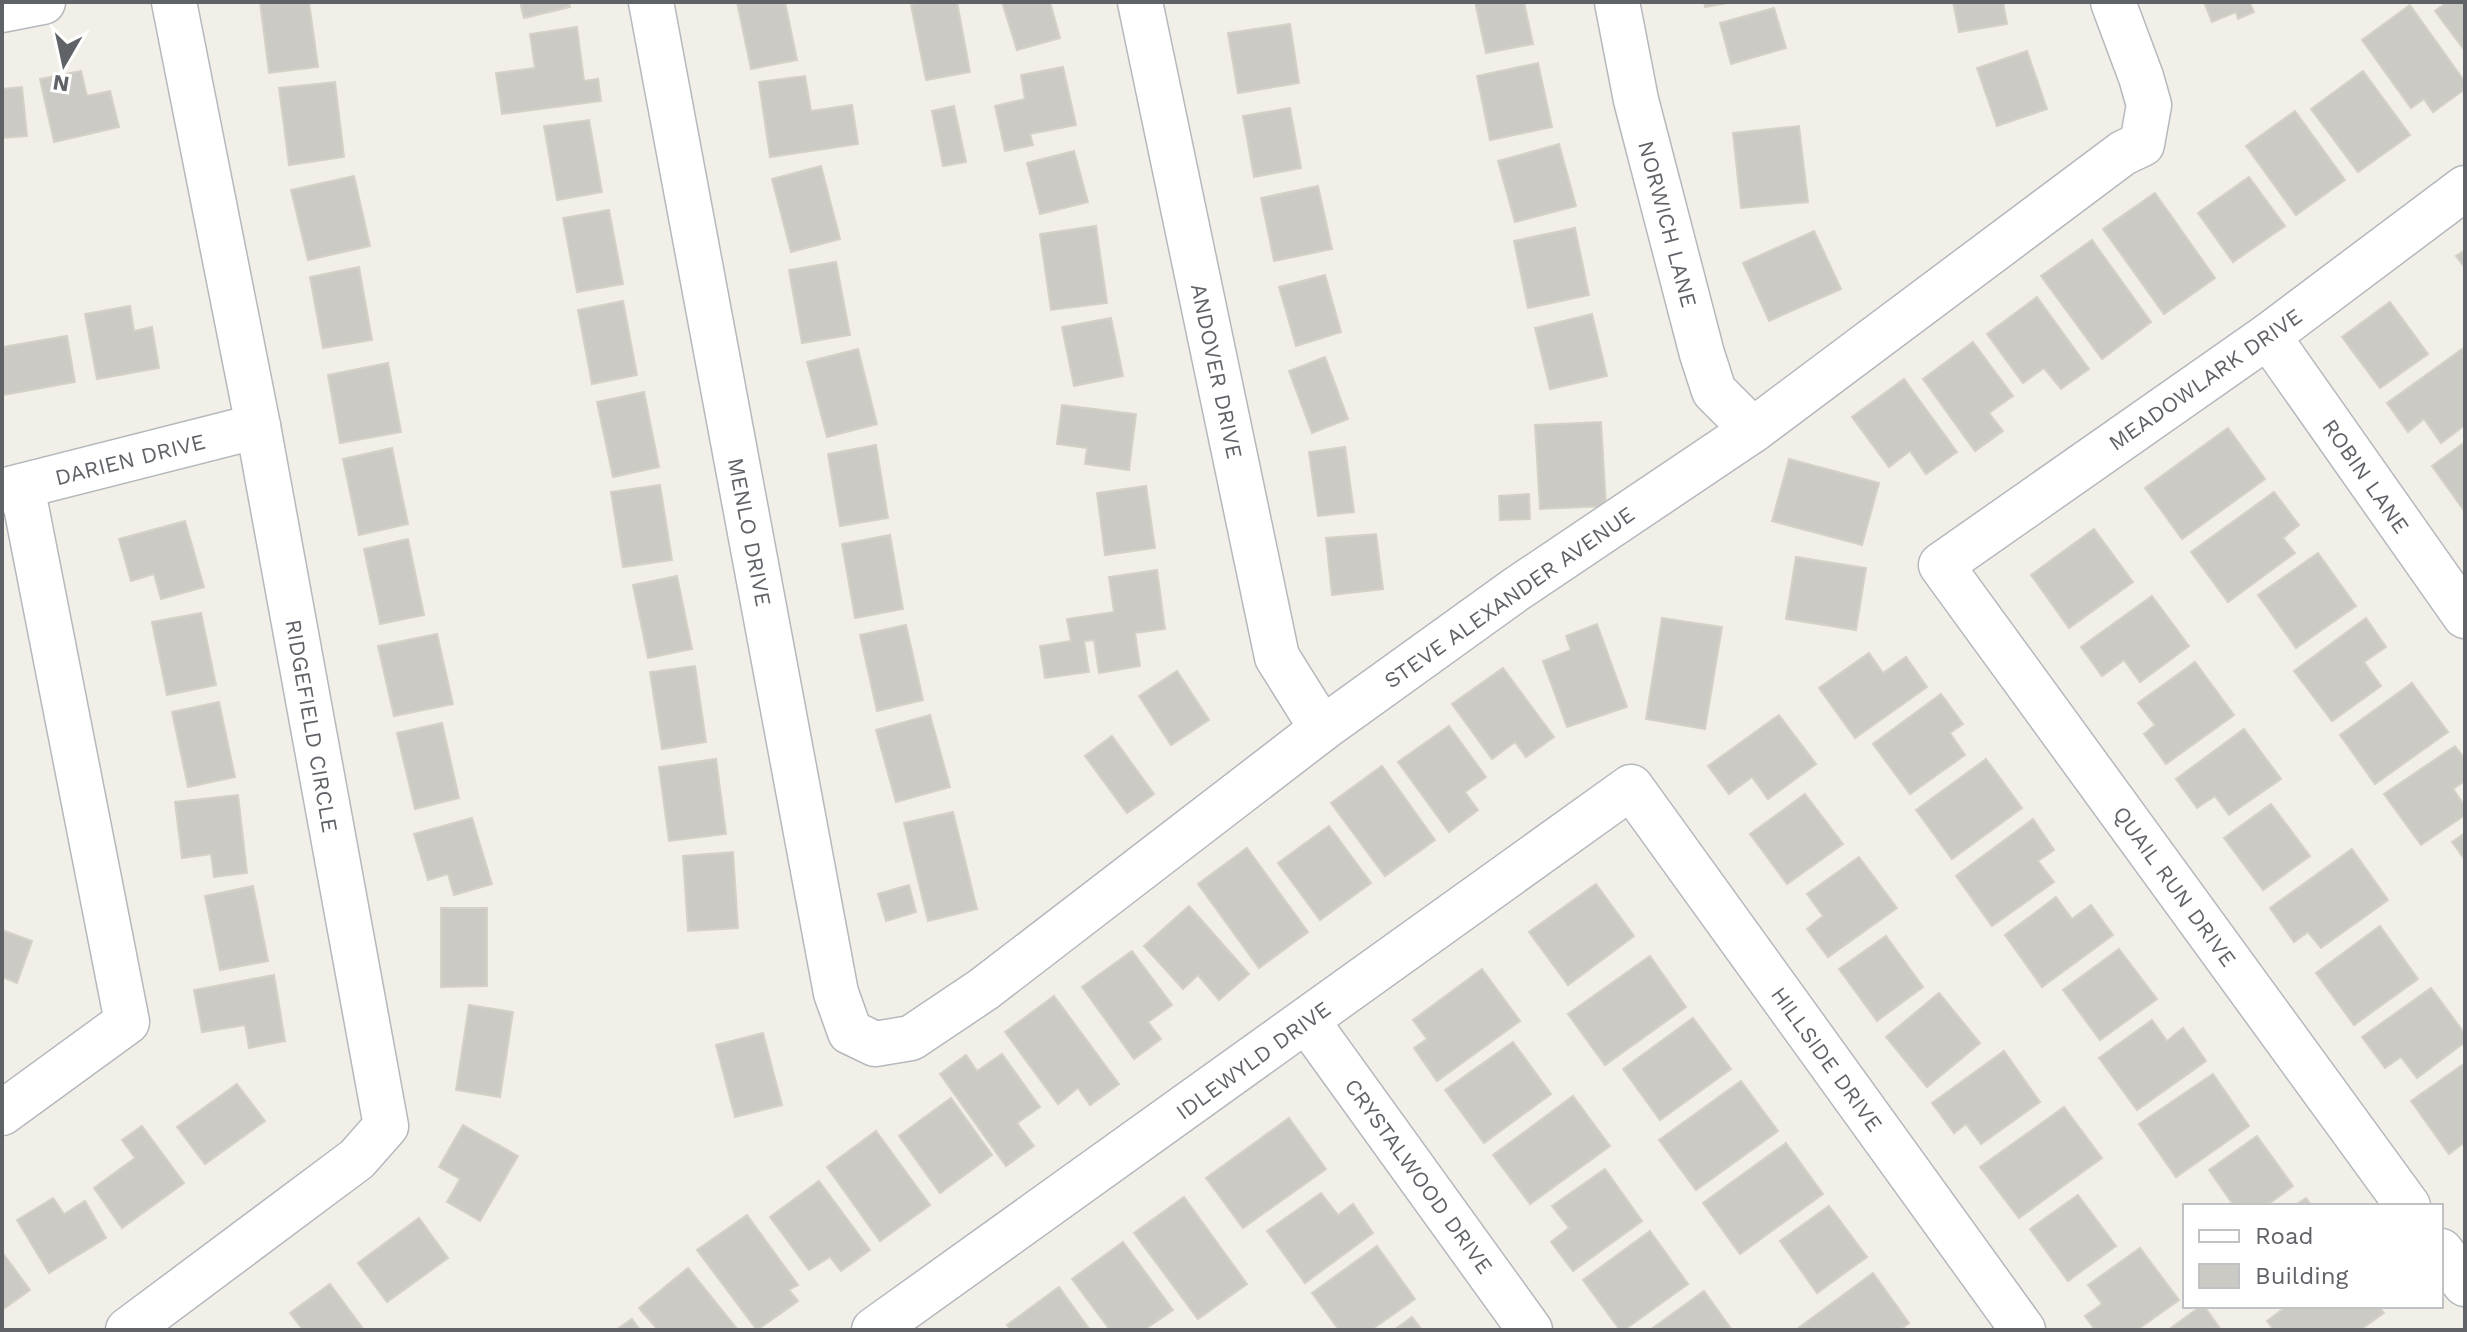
<svg xmlns="http://www.w3.org/2000/svg" width="2467" height="1332" viewBox="0 0 2467 1332" font-family="'Work Sans',sans-serif">
<style>
.building{fill:#cccac5;stroke:#d6d1c6;stroke-width:2}
.lines{fill:none;stroke-linecap:round;stroke-linejoin:round}
.minor-casing{stroke:#b5b8bc;stroke-width:47}
.minor{stroke:#fff;stroke-width:44}
.labels{text-anchor:middle;stroke-width:6;stroke-linejoin:round;paint-order:stroke}
.street-label{font-size:22px;fill:#5f6368;stroke:#fff}
</style>
<rect width="100%" height="100%" fill="#f1efe8"/>
<g class="building">
<path d="M260 2H309L318 67 269 73Z"/>
<path d="M520 2H569L570 7 524 18Z"/>
<path d="M737 2H785L797 60 751 69Z"/>
<path d="M925 2H957L970 72 926 80 911 5Z"/>
<path d="M1002 2H1050L1060 38 1017 50Z"/>
<path d="M1475 2H1524L1533 44 1486 53Z"/>
<path d="M1704 2H1733L1705 7Z"/>
<path d="M1953 2H2003L2007 24 1959 32Z"/>
<path d="M2204 2H2254L2250 4 2254 12 2238 19 2236 12 2212 22Z"/>
<path d="M2447 2H2465V51L2435 11Z"/>
<path d="M2410 5 2465 82V89L2433 112 2424 99 2411 108 2362 40Z"/>
<path d="M1774 8 1786 48 1731 64 1720 23Z"/>
<path d="M1290 24 1299 83 1238 93 1228 33Z"/>
<path d="M577 27 584 81 598 79 601 101 502 114 496 73 535 68 530 34Z"/>
<path d="M2027 51 2047 109 1997 126 1977 68Z"/>
<path d="M1538 63 1552 127 1490 140 1477 76Z"/>
<path d="M1063 67 1076 125 1030 134 1033 145 1005 151 995 106 1025 99 1021 75Z"/>
<path d="M81 71 87 96 110 91 119 127 54 142 40 79Z"/>
<path d="M2363 71 2410 135 2358 172 2311 109Z"/>
<path d="M805 76 811 111 852 105 858 144 770 157 759 82Z"/>
<path d="M335 82 344 157 289 165 279 88Z"/>
<path d="M22 87 27 136 2 138V89Z"/>
<path d="M954 106 966 162 943 166 932 111Z"/>
<path d="M1290 108 1301 168 1254 177 1243 116Z"/>
<path d="M2295 111 2345 180 2296 215 2246 146Z"/>
<path d="M589 120 602 192 557 200 544 126Z"/>
<path d="M1799 126 1808 202 1741 208 1733 133Z"/>
<path d="M1559 144 1576 206 1515 222 1498 161Z"/>
<path d="M1074 151 1088 202 1040 214 1027 163Z"/>
<path d="M821 166 840 239 791 252 772 179Z"/>
<path d="M354 176 370 246 308 260 291 190Z"/>
<path d="M2249 177 2285 226 2233 262 2198 213Z"/>
<path d="M1318 186 1332 249 1274 261 1261 198Z"/>
<path d="M2155 193 2215 278 2164 314 2103 229Z"/>
<path d="M609 210 623 284 577 292 563 218Z"/>
<path d="M1096 226 1107 303 1051 310 1040 234Z"/>
<path d="M1575 228 1589 295 1528 308 1514 241Z"/>
<path d="M1814 231 1841 289 1769 321 1743 263Z"/>
<path d="M2092 240 2151 322 2102 359 2041 276Z"/>
<path d="M2465 250V268L2456 256Z"/>
<path d="M836 262 850 335 802 343 789 270Z"/>
<path d="M359 267 372 340 323 348 310 277Z"/>
<path d="M1325 275 1341 332 1296 346 1279 287Z"/>
<path d="M2037 297 2089 369 2061 389 2044 368 2023 383 1987 334Z"/>
<path d="M623 301 637 375 592 384 578 310Z"/>
<path d="M2390 302 2428 354 2380 388 2342 337Z"/>
<path d="M130 306 134 331 152 327 159 368 97 379 85 314Z"/>
<path d="M1592 314 1607 376 1550 389 1535 328Z"/>
<path d="M1111 318 1123 376 1074 386 1062 327Z"/>
<path d="M67 336 75 382 3 395 2 347Z"/>
<path d="M1973 342 2013 396 1989 413 2003 431 1975 451 1923 379Z"/>
<path d="M2465 347V425L2441 443 2424 419 2408 432 2387 403Z"/>
<path d="M858 349 877 424 827 437 807 362Z"/>
<path d="M1325 357 1348 419 1312 433 1289 371Z"/>
<path d="M388 363 401 432 340 443 328 375Z"/>
<path d="M1904 379 1957 452 1926 474 1910 451 1889 467 1852 417Z"/>
<path d="M644 392 659 467 613 477 597 402Z"/>
<path d="M1062 405 1136 414 1129 470 1085 464 1087 448 1057 444Z"/>
<path d="M1601 422 1606 506 1540 509 1535 425Z"/>
<path d="M2228 428 2265 479 2182 539 2145 488Z"/>
<path d="M2465 442V512L2432 466Z"/>
<path d="M876 445 888 518 840 526 828 454Z"/>
<path d="M1345 447 1354 512 1318 516 1309 452Z"/>
<path d="M392 448 408 524 359 535 343 459Z"/>
<path d="M1789 459 1879 483 1862 545 1772 521Z"/>
<path d="M660 485 672 560 623 567 611 492Z"/>
<path d="M1146 486 1155 548 1105 555 1097 493Z"/>
<path d="M2274 492 2299 525 2283 538 2295 553 2228 602 2191 552Z"/>
<path d="M1529 494 1530 519 1500 520 1499 496Z"/>
<path d="M185 521 204 587 161 599 154 574 131 581 119 539Z"/>
<path d="M2094 529 2133 582 2069 628 2031 575Z"/>
<path d="M1376 534 1383 589 1332 595 1326 538Z"/>
<path d="M890 535 903 609 855 618 842 544Z"/>
<path d="M408 539 424 615 380 624 364 549Z"/>
<path d="M2318 553 2356 606 2296 648 2258 595Z"/>
<path d="M1796 557 1866 568 1856 630 1786 619Z"/>
<path d="M1157 570 1165 629 1135 633 1140 666 1099 673 1094 640 1084 641 1089 672 1045 678 1040 646 1071 641 1067 619 1114 612 1109 577Z"/>
<path d="M677 576 692 649 648 658 633 585Z"/>
<path d="M2152 596 2189 646 2140 682 2124 660 2102 676 2081 647Z"/>
<path d="M201 613 216 685 167 695 152 622Z"/>
<path d="M1662 618 1722 627 1705 729 1646 719Z"/>
<path d="M2366 618 2386 647 2364 662 2381 686 2332 721 2294 671Z"/>
<path d="M1597 624 1627 707 1567 727 1543 661 1571 650 1566 636Z"/>
<path d="M906 625 923 700 877 711 860 635Z"/>
<path d="M437 634 453 704 394 716 378 646Z"/>
<path d="M1869 653 1883 673 1906 657 1927 687 1855 738 1819 688Z"/>
<path d="M2195 662 2234 715 2166 764 2144 734 2155 725 2138 703Z"/>
<path d="M695 666 706 742 662 749 650 672Z"/>
<path d="M1503 668 1554 737 1526 757 1515 742 1492 759 1452 704Z"/>
<path d="M1177 671 1209 720 1171 745 1139 696Z"/>
<path d="M2412 683 2448 732 2375 784 2340 735Z"/>
<path d="M1941 694 1963 724 1950 733 1965 755 1910 794 1873 744Z"/>
<path d="M219 702 235 777 188 787 172 712Z"/>
<path d="M930 715 950 787 896 802 876 730Z"/>
<path d="M1779 715 1816 764 1768 799 1752 777 1729 794 1708 766Z"/>
<path d="M442 723 459 798 415 809 397 733Z"/>
<path d="M1449 726 1486 777 1465 792 1478 810 1449 832 1398 762Z"/>
<path d="M2244 729 2281 779 2229 815 2215 796 2197 808 2176 779Z"/>
<path d="M1112 736 1154 794 1127 813 1085 756Z"/>
<path d="M2455 746 2465 759V781L2453 789 2465 806V815L2421 845 2384 794Z"/>
<path d="M716 759 726 834 669 841 659 767Z"/>
<path d="M1986 759 2022 808 1952 859 1916 810Z"/>
<path d="M1382 766 1435 840 1385 876 1331 803Z"/>
<path d="M1805 794 1843 844 1787 884 1750 834Z"/>
<path d="M238 795 247 873 214 877 211 854 182 858 175 802Z"/>
<path d="M2271 804 2310 856 2263 890 2224 838Z"/>
<path d="M953 812 977 909 928 921 904 823Z"/>
<path d="M472 818 492 884 454 895 448 874 428 880 414 834Z"/>
<path d="M2033 819 2054 850 2038 861 2054 882 1992 926 1956 876Z"/>
<path d="M1329 826 1371 883 1320 920 1278 863Z"/>
<path d="M2465 833V860L2452 842Z"/>
<path d="M1247 848 1308 932 1259 968 1198 884Z"/>
<path d="M2352 849 2388 900 2321 948 2308 932 2294 942 2270 908Z"/>
<path d="M733 852 738 928 688 931 683 856Z"/>
<path d="M1859 857 1897 908 1828 957 1807 929 1823 916 1807 894Z"/>
<path d="M1596 884 1634 936 1568 985 1529 932Z"/>
<path d="M909 885 916 912 886 921 878 894Z"/>
<path d="M253 886 268 961 220 970 205 896Z"/>
<path d="M2056 897 2072 919 2091 905 2113 935 2042 987 2005 935Z"/>
<path d="M1189 906 1249 974 1219 1000 1198 975 1183 989 1144 946Z"/>
<path d="M441 908H487V986L441 987Z"/>
<path d="M2380 926 2418 979 2354 1025 2316 973Z"/>
<path d="M2 930 32 941 17 983 2 977Z"/>
<path d="M1886 936 1923 987 1877 1021 1839 969Z"/>
<path d="M2119 949 2157 999 2100 1040 2063 990Z"/>
<path d="M1132 951 1172 1005 1148 1022 1161 1039 1134 1059 1082 987Z"/>
<path d="M1650 956 1686 1007 1605 1065 1568 1014Z"/>
<path d="M1482 969 1520 1021 1437 1081 1414 1048 1427 1039 1413 1020Z"/>
<path d="M274 975 285 1041 249 1048 245 1025 202 1032 194 990Z"/>
<path d="M2431 988 2465 1034V1042L2417 1078 2401 1057 2385 1068 2362 1037Z"/>
<path d="M1939 993 1980 1043 1927 1087 1886 1037Z"/>
<path d="M1054 996 1119 1084 1090 1105 1078 1088 1058 1104 1005 1032Z"/>
<path d="M469 1005 513 1012 500 1097 456 1090Z"/>
<path d="M1693 1018 1731 1069 1660 1120 1623 1069Z"/>
<path d="M2152 1020 2167 1041 2183 1028 2206 1061 2137 1110 2099 1058Z"/>
<path d="M763 1033 782 1105 735 1117 716 1045Z"/>
<path d="M1513 1042 1551 1094 1484 1143 1445 1090Z"/>
<path d="M2004 1051 2040 1102 1981 1144 1966 1124 1954 1133 1932 1103Z"/>
<path d="M1002 1054 1040 1107 1017 1123 1034 1146 1006 1166 940 1074 966 1055 977 1071Z"/>
<path d="M2465 1063V1142L2449 1154 2411 1101Z"/>
<path d="M2213 1074 2249 1126 2176 1177 2139 1124Z"/>
<path d="M1741 1081 1778 1131 1696 1190 1659 1140Z"/>
<path d="M237 1084 265 1121 205 1164 177 1127Z"/>
<path d="M1573 1096 1610 1146 1530 1204 1493 1155Z"/>
<path d="M951 1098 992 1155 940 1193 899 1136Z"/>
<path d="M2064 1107 2102 1158 2019 1218 1980 1167Z"/>
<path d="M1289 1118 1326 1169 1243 1228 1206 1178Z"/>
<path d="M463 1125 518 1156 480 1221 447 1202 460 1179 439 1167Z"/>
<path d="M142 1126 184 1183 122 1228 94 1188 135 1158 122 1140Z"/>
<path d="M876 1131 930 1205 880 1241 827 1167Z"/>
<path d="M2257 1136 2293 1186 2266 1206H2234L2209 1170Z"/>
<path d="M1786 1143 1823 1194 1740 1254 1703 1203Z"/>
<path d="M1605 1169 1642 1221 1573 1271 1551 1242 1569 1228 1552 1206Z"/>
<path d="M819 1181 870 1250 841 1271 830 1257 809 1270 770 1217Z"/>
<path d="M1321 1193 1338 1215 1353 1204 1373 1233 1305 1283 1267 1231Z"/>
<path d="M2078 1195 2116 1246 2068 1281 2030 1229Z"/>
<path d="M1184 1197 1247 1284 1198 1319 1134 1233Z"/>
<path d="M53 1198 64 1214 85 1201 106 1238 49 1273 17 1220Z"/>
<path d="M2306 1198 2312 1206H2294Z"/>
<path d="M1829 1206 1867 1257 1817 1293 1780 1241Z"/>
<path d="M747 1215 798 1285 789 1290 798 1301 757 1330 697 1250Z"/>
<path d="M419 1218 448 1258 387 1302 358 1263Z"/>
<path d="M1650 1231 1688 1284 1624 1330H1620L1583 1280Z"/>
<path d="M1123 1242 1173 1310 1144 1330H1110L1072 1279Z"/>
<path d="M1377 1246 1415 1299 1371 1330H1339L1312 1293Z"/>
<path d="M2140 1248 2179 1300 2137 1330H2095L2085 1316 2102 1304 2088 1285Z"/>
<path d="M2 1252 30 1290 2 1310Z"/>
<path d="M688 1268 738 1330H658L639 1308Z"/>
<path d="M1873 1273 1909 1323 1900 1330H1798L1797 1329Z"/>
<path d="M330 1284 364 1330H303L290 1313Z"/>
<path d="M1059 1287 1090 1330H1011L1007 1325Z"/>
<path d="M1704 1291 1732 1330H1650Z"/>
<path d="M2201 1306H2204L2221 1330H2168Z"/>
<path d="M2287 1306H2379L2384 1313 2360 1330H2274L2267 1321Z"/>
<path d="M1412 1317 1422 1330H1394Z"/>
<path d="M632 1319 640 1330H616Z"/>
</g>
<g class="lines">
<g class="minor-casing">
<g id="minor">
<path d="M651 2 836 993 850 1032 875 1044 911 1038 984 989 1322 729 1515 590 1753 430 2123 153 2142 144 2149 105 2141 77 2113 2"/>
<path d="M1140 2 1277 657 1322 729"/>
<path d="M1617 2 1636 100 1702 354 1714 391 1753 430"/>
<path d="M2 10 43 2"/>
<path d="M2268 336 2465 616"/>
<path d="M2 491 258 426"/>
<path d="M1307 1021 1530 1330"/>
<path d="M2 1113 127 1022 22 486"/>
<path d="M2408 1206 1941 565 2268 336 2465 188"/>
<path d="M2441 1251 2465 1284"/>
<path d="M128 1330 357 1159 386 1126 258 426 174 2"/>
<path d="M874 1330 1631 787 2023 1330"/>
</g>
</g>
<use href="#minor" class="minor"/>
</g>
<g class="labels">
<g class="street-label">
<text transform="translate(1668 224) rotate(75)" y="8">NORWICH LANE</text>
<text transform="translate(1217 371) rotate(78)" y="8">ANDOVER DRIVE</text>
<text transform="translate(2205 379) rotate(-35)" y="8">MEADOWLARK DRIVE</text>
<text transform="translate(130 459) rotate(-14)" y="8">DARIEN DRIVE</text>
<text transform="translate(2366 476) rotate(55)" y="8">ROBIN LANE</text>
<text transform="translate(750 532) rotate(79)" y="8">MENLO DRIVE</text>
<text transform="translate(1509 597) rotate(-35)" y="8">STEVE ALEXANDER AVENUE</text>
<text transform="translate(312 726) rotate(80)" y="8">RIDGEFIELD CIRCLE</text>
<text transform="translate(2175 886) rotate(54)" y="8">QUAIL RUN DRIVE</text>
<text transform="translate(1827 1059) rotate(54)" y="8">HILLSIDE DRIVE</text>
<text transform="translate(1253 1060) rotate(-36)" y="8">IDLEWYLD DRIVE</text>
<text transform="translate(1419 1176) rotate(54)" y="8">CRYSTALWOOD DRIVE</text>
</g>
</g>
<rect width="2467" height="1332" fill="none" stroke="#5f6368" stroke-width="8"/>
<rect x="2183" y="1204" width="260" height="104" fill="#ffffff" stroke="#bfc1c3" stroke-width="2"/>
<rect x="2199" y="1230" width="40" height="12" fill="#ffffff" stroke="#bfc1c3" stroke-width="2"/>
<text x="2255" y="1244" font-size="24" fill="#5f6368">Road</text>
<rect x="2199" y="1264" width="40" height="24" fill="#cccac5" stroke="#bfc1c3" stroke-width="2"/>
<text x="2255" y="1284" font-size="24" fill="#5f6368">Building</text>
<g transform="translate(64 64) rotate(189)" stroke="#ffffff" stroke-width="6" paint-order="stroke">
<path d="M0-6L14 30L0 20L-14 30Z" fill="#5f6368"/>
<text y="-12" font-size="22" font-weight="bold" text-anchor="middle" fill="#5f6368">N</text>
</g>
</svg>
